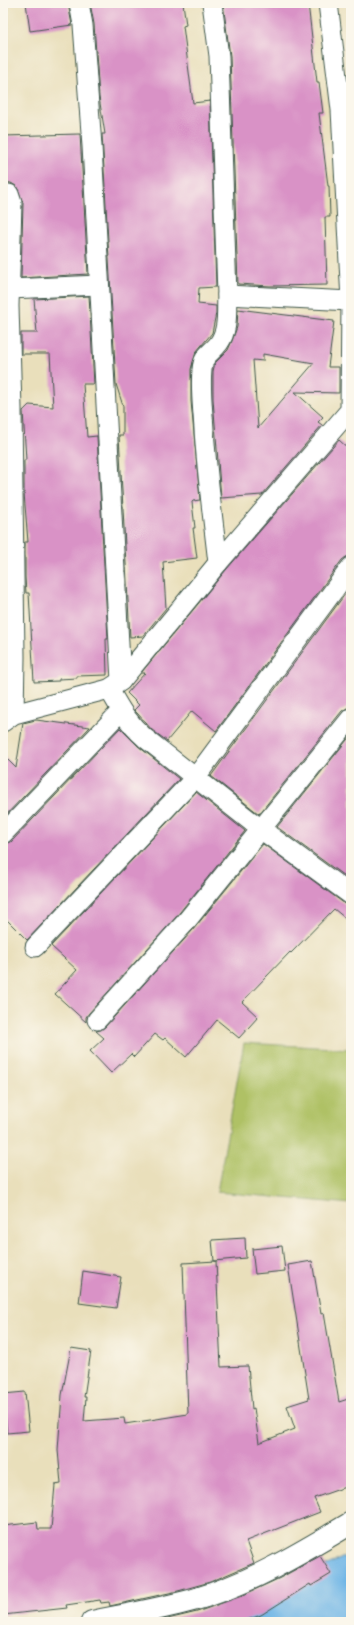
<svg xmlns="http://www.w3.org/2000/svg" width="354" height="1625" viewBox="0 0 354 1625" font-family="'Comic Neue',sans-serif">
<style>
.green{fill:#afc165;stroke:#677f4c}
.water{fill:#6fb6e6;stroke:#477a8d}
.building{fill:#d992c6;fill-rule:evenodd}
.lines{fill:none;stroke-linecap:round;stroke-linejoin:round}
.minor-casing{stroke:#3d5548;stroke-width:21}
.tertiary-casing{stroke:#3d5548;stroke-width:24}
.minor{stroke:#fff;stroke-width:19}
.tertiary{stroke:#fff;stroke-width:22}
</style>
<rect width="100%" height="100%" fill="#fbf7ec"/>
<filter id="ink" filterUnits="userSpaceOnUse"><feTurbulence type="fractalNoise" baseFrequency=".025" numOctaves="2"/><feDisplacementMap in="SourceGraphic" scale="8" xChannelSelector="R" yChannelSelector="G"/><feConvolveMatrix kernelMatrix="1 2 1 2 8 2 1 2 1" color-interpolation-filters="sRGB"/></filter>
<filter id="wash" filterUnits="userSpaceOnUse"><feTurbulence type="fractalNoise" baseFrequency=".012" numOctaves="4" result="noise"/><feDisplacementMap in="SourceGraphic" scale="16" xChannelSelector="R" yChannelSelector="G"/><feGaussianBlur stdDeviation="0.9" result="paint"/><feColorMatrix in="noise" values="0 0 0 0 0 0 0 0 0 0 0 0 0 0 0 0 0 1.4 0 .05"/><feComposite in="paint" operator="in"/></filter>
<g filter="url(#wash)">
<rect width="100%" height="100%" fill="#e9dfbb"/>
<path class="green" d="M244 1043 351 1049V1204L217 1192Z"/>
<path class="water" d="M351 1553V1622H210L348 1555Z"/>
<g id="blocks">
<g class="building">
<path d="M26 3H68L72 25 30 31Z"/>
<path d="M90 3H183L186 25 183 26 193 103 210 101 216 287 199 288 198 304 216 306V313L212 333 196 352 191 369V401L200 500 193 501 192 502 195 528H193L197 558 163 562 166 608 143 636 130 637 119 435H123V406L116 384 102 134H105L99 97 94 24Z"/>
<path d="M223 3H308L317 82H319L323 113H319L328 186H329L330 217H325L327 285 270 286 238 284 230 56Z"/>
<path d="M80 134 88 274 21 278 23 203 19 191 16 186 11 183 3 182V136Z"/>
<path d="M89 296 94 384H83L87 437 97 436 108 639H106L107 675 77 676V678L59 679V681L34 682 29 593H26L25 577V542H28L24 493V460H26L23 411 29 405 53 407 50 354H21V333H37L34 299Z"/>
<path d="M238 309 334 321 328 367H339V393L295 392 323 417 318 422 322 425 262 495 221 498 213 399V371L215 363 228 350 232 341 237 327ZM263 354 314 363 258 428 253 360 263 361Z"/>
<path d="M339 440 351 451V556L346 557 342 560 216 731 192 711 167 741 152 730 138 714 134 710 139 705 127 693 145 673H141L226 570Z"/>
<path d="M351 586V707L347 708 342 711 259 814 211 776Z"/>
<path d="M36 720 90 727 3 818V755L16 768 23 723Z"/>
<path d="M120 728 138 746 179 779 27 940 3 916V845L11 842Z"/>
<path d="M351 735V881L277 827Z"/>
<path d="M196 792 245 831 176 917 89 1013 86 1017V1022L55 994 77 970 51 946Z"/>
<path d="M263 844 345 904 351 906V923L334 909 291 953 290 952 242 1002 258 1017 239 1038 217 1020 186 1057 165 1038 163 1040 155 1034 134 1057 131 1054 111 1073 90 1051 104 1038 96 1031 101 1030 105 1027 192 931Z"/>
<path d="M245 1238 246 1258 214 1261 212 1240Z"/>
<path d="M282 1246 285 1271 255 1274 252 1249Z"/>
<path d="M216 1261 221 1367 248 1366 252 1409 254 1408 259 1443 295 1429 287 1406 309 1399 288 1265 312 1261 321 1314 324 1313 339 1402 351 1398V1485L314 1498 320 1512 246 1541 254 1563 210 1582 178 1591 110 1606 109 1602 101 1603 100 1600 66 1605 67 1608 3 1615V1578H7L3 1544V1526L37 1522 38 1529H51L55 1485 61 1484 58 1450 62 1395 71 1348 91 1351 84 1397H86L84 1421 124 1418 125 1424 188 1414 183 1263Z"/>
<path d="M83 1271 121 1277 116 1308 79 1303Z"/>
<path d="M25 1392 29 1431 7 1433 3 1394Z"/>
<path d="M320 1556 331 1574 311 1586 310 1584 261 1615 242 1622H155L197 1612 239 1597 280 1578Z"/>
</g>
</g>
</g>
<g filter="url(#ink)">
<use href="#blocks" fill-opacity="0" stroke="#3d5548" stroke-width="1"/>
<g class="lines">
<g class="minor-casing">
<g id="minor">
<path d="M79 3 83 25 92 146 121 681"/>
<path d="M212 3 219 56 227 295C226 311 229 329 219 343 212 353 203 354 202 370 200 390 203 410 204 430 207 475 213 519 218 563"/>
<path d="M3 193 9 194 12 203 9 306 12 409 15 657 14 714"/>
<path d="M10 289 99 285"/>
<path d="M227 295 351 301"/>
<path d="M109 689C120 709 128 723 145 738L262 830 351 895"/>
<path d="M3 722 14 714 109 689 121 681 218 563 350 410 351 301 341 110 328 3"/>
<path d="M3 834 121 711"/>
<path d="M35 947 195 778 351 567"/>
<path d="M97 1020 184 924 351 718"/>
</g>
</g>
<g class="tertiary-casing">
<path id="tertiary" d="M92 1622C126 1615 160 1609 193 1600 250 1584 301 1553 351 1523"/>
</g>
<use href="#minor" class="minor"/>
<use href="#tertiary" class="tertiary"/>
</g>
</g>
<rect width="354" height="1625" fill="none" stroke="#fbf7ec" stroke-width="16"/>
</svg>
